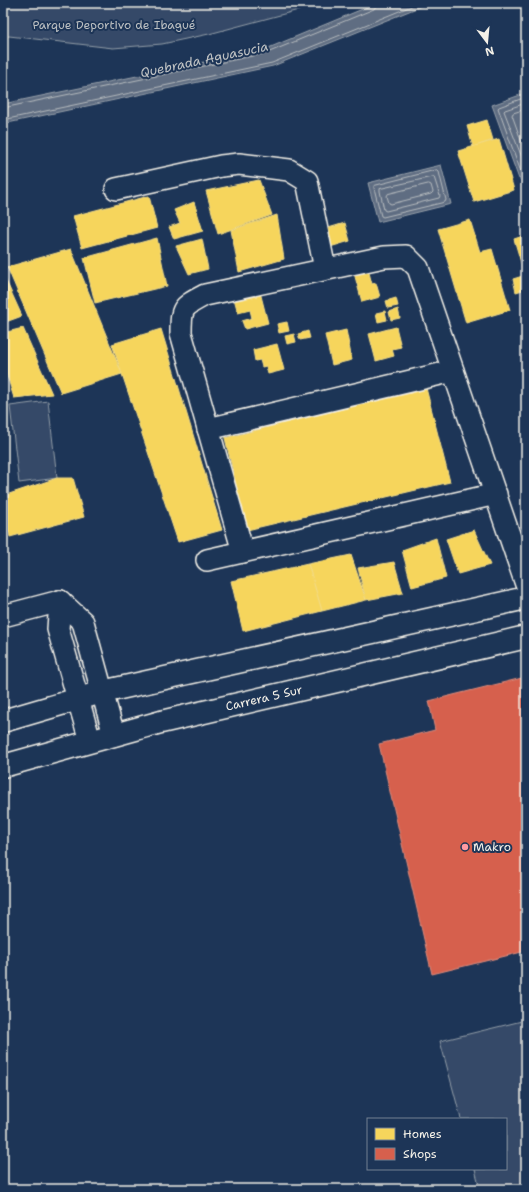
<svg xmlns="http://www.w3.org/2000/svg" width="529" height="1192" viewBox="0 0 529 1192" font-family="'Shantell Sans',sans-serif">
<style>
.green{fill:#354a67;stroke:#949ea8}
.water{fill:#5e6d82;stroke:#9aa2ab}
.homes{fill:#f6d55c;stroke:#f5dd86}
.shops{fill:#d6604d;stroke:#df8c7c}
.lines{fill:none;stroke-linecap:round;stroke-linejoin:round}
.shore{stroke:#b8bcbf;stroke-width:1}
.minor-casing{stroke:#f4f1e8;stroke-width:24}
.tertiary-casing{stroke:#f4f1e8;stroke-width:25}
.minor{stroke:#1d3557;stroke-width:21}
.tertiary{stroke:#1d3557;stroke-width:22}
.poi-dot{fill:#ff9aa2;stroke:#1d3557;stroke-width:1.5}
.labels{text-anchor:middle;stroke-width:4;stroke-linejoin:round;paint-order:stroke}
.park-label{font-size:12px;fill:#bbbfc1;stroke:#1d3557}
.street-label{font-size:12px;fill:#f4f1e8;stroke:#1d3557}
.poi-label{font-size:12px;fill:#f4f1e8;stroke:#1d3557;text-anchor:start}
.water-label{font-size:13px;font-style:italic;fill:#c0c3c4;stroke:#1d3557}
</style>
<rect width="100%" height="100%" fill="#1d3557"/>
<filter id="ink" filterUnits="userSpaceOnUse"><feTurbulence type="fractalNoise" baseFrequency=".025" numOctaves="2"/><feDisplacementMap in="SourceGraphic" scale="8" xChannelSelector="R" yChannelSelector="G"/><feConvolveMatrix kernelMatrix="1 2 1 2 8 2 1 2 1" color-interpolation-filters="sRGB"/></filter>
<g filter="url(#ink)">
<g class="green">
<path d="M3 3H325L209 34 162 44 113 48 9 36 3 37Z"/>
<path d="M48 401 57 478 19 483 10 406Z"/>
<path d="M526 1020V1179L515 1189H480L475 1169H506V1119H461L440 1041Z"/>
</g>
<g class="water">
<path d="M377 3H429L273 66 3 124V104L266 49Z"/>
<path d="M526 93V177L519 179 492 105Z"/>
<path d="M441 165 451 204 378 222 368 183Z"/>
</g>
<g class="homes">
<path d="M487 120 493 140 473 147 467 126Z"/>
<path d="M499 139 514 190 474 202 458 151Z"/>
<path d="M259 180 272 215 218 234 206 191Z"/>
<path d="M149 196 157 228 82 248 73 216Z"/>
<path d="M194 202 203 231 174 239 169 227 180 223 174 210Z"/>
<path d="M277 215 284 259 239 272 231 230Z"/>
<path d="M470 220 480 252 492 249 510 310 466 323 438 229Z"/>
<path d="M345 223 350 241 330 247 325 229Z"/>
<path d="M526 235V265L522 266 514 239Z"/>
<path d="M157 238 167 286 95 303 84 258Z"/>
<path d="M202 239 208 269 189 274 176 246Z"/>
<path d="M71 249 122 374 61 393 7 267Z"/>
<path d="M368 269 372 284 376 283 380 297 362 302 354 273Z"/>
<path d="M3 274 22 316 3 323Z"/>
<path d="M526 275V289L516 292 513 279Z"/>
<path d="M259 288 268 323 245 329 242 321 252 318 250 310 238 313 233 295Z"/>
<path d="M396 298 398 306 388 308 386 301Z"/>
<path d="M398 309 400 318 391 320 389 312Z"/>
<path d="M385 311 387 320 378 322 376 313Z"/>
<path d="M287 322 289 331 279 333 277 324Z"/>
<path d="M396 327 401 347 392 349 394 356 376 361 369 334Z"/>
<path d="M23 328 52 394 14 398 3 363V333Z"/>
<path d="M161 329 222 530 178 542 112 344Z"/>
<path d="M346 330 352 360 332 365 325 335Z"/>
<path d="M308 331 310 338 300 340 298 334Z"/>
<path d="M294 334 296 342 287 344 285 336Z"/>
<path d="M277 344 284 370 268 374 266 366 262 367 260 360 255 361 253 350Z"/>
<path d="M426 388 450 482 247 530 225 438Z"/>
<path d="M57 478H73L84 517 10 537 3 512V496Z"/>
<path d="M474 530 490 565 458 574 446 539Z"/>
<path d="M436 538 446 578 412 587 402 550Z"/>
<path d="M351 555 366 600 322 611 308 564Z"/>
<path d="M394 562 403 593 366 600 358 568Z"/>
<path d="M308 564 322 611 243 631 231 581Z"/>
</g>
<path class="shops" d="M526 677V951L432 974 379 744 435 730 429 701Z"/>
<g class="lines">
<g class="shore">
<path d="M526 97 499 107 498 108 521 172 526 173"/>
<path d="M526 103 505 110 504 111 526 168"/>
<path d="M3 108 267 53 374 9 376 6 377 3"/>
<path d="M526 109 513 113 512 115 526 154"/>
<path d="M3 120 272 63 419 3"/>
<path d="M437 170 439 172 446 200 445 202 383 217 381 216 374 188V186Z"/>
<path d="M434 177 440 196 439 198 386 211 384 210 380 191V189Z"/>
<path d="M429 184 431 185 433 192 431 194 391 204 389 203 387 196 388 194Z"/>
</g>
<g class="minor-casing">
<g id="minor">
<path d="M116 189 221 166 239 164 289 170 307 181 325 269"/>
<path d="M208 429 453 371"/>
<path d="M243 552 181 333C181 307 182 307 205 295L384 257 406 256 418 268 526 584"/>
<path d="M207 560 496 494"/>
<path d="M60 601 83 622 114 735"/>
<path d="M60 601 58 629 90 741"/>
<path d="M3 616 60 601"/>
</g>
</g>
<g class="tertiary-casing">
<g id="tertiary">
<path d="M3 721 102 692 526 598"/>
<path d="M3 766 161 722 526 637"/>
</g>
</g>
<use href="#minor" class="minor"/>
<use href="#tertiary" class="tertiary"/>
</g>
</g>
<circle class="poi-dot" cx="465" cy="847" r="4"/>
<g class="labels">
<g class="park-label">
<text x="114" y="29">Parque Deportivo de Ibagué</text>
</g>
<g class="street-label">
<text transform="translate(264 698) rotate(-13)" y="4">Carrera 5 Sur</text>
</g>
<g class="poi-label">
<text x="473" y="851">Makro</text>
</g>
<g class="water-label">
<text transform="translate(204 59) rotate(-12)" y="5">Quebrada Aguasucia</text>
</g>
</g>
<rect width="529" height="1192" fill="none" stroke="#1d3557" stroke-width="16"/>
<rect x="8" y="8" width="513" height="1176" fill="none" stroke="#f4f1e8" stroke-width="1.5" filter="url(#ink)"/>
<rect x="367" y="1118" width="140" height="52" fill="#1d3557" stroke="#738091"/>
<rect x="375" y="1128" width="20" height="12" fill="#f6d55c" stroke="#738091"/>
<text x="403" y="1138" font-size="12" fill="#f4f1e8">Homes</text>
<rect x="375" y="1148" width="20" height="12" fill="#d6604d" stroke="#738091"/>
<text x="403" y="1158" font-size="12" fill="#f4f1e8">Shops</text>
<g transform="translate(487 42) rotate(164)" stroke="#1d3557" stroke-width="3" paint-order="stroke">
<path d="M0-3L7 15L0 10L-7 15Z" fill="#f4f1e8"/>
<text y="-6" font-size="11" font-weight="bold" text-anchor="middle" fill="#f4f1e8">N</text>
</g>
</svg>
